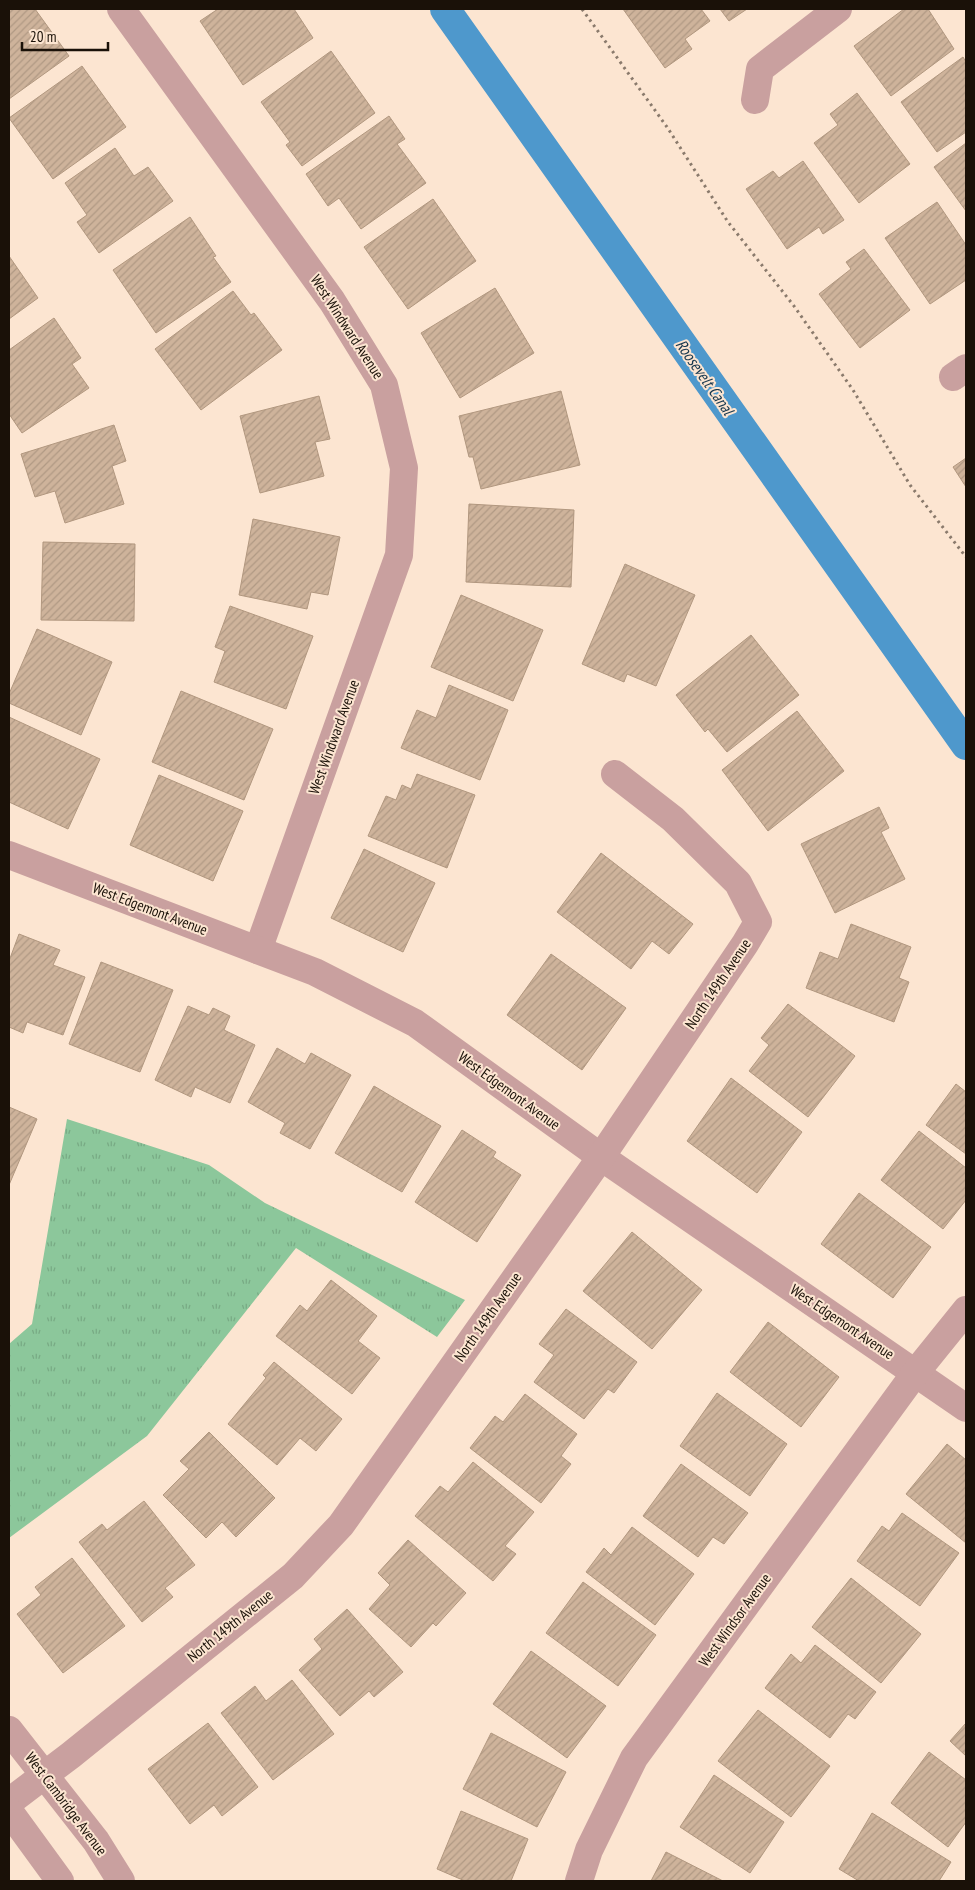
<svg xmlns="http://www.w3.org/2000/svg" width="975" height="1890" viewBox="0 0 975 1890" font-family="'PT Sans Narrow',sans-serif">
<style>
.park{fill:url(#park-tufts)}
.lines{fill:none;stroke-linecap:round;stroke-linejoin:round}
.canal{stroke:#4e98cc;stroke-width:30}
.building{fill:url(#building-hatch);stroke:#b1977f}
.path{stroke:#8a7a6c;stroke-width:3;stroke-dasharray:2.5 4;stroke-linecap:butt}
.minor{stroke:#c9a09f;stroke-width:28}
.labels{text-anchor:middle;stroke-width:4;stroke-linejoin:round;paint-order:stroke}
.street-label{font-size:15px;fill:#1a1108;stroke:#fce5d1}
.water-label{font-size:16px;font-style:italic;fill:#18384f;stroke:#fce5d1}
</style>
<defs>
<pattern id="park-tufts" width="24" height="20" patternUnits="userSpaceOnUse" patternTransform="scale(1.25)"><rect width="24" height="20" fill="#8cc79b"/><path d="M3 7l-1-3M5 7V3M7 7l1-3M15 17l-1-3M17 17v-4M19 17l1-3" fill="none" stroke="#78aa84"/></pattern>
<pattern id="building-hatch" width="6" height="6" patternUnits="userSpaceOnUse" patternTransform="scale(1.25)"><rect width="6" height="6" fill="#ceb39b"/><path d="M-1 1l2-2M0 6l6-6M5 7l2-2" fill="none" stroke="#b09984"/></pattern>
</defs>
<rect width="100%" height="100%" fill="#fce5d1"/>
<path class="park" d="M67 1119 209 1165 265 1203 465 1300 437 1337 296 1248 147 1436 9 1538V1344L32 1324Z"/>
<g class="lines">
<path class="canal" d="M445 9 966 745"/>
</g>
<g class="building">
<path d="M9 9H35L69 56 9 99Z"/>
<path d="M218 9H294L313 38 243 85 200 21Z"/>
<path d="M623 9H701L710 21 685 39 692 49 665 68Z"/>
<path d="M720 9H747L729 21Z"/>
<path d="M904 9H928L954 49 891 96 854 46Z"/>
<path d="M331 51 375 113 302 166 286 145 290 142 261 102Z"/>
<path d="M963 57 966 62V132L937 152 901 102Z"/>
<path d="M82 66 126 127 53 179 9 118Z"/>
<path d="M857 93 910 164 859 203 814 143 838 125 830 114Z"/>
<path d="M389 116 405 139 397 144 426 183 361 229 339 198 328 206 306 174Z"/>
<path d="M966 143V211L934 167Z"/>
<path d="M115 148 134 176 148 167 173 201 99 253 77 222 87 215 65 183Z"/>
<path d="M803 161 844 220 823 234 819 227 787 249 746 189 773 171 779 178Z"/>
<path d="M433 199 476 261 408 309 364 247Z"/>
<path d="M937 202 966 245V280L930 304 885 238Z"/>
<path d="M190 217 216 256 213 257 231 282 156 333 113 270Z"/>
<path d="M864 249 910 310 860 348 819 294 851 269 846 262Z"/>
<path d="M9 256 38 298 9 319Z"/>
<path d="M495 288 534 353 460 398 421 333Z"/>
<path d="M233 291 251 315 254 313 282 350 201 410 155 349Z"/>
<path d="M54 318 81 358 72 364 89 388 22 433 9 414V350Z"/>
<path d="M561 391 580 465 481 489 473 457H469L459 416Z"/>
<path d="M319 396 330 439 315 442 324 476 260 493 240 416Z"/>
<path d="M114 425 126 461 112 466 124 504 65 523 55 491 35 497 21 454Z"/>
<path d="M966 458V487L953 467Z"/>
<path d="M469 504 574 510 571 587 466 582Z"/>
<path d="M253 519 340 537 328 595 311 592 307 609 239 595Z"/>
<path d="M43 542 135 544 134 621 41 620Z"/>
<path d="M625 564 695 595 656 686 627 674 624 682 582 664Z"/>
<path d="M461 595 543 630 513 701 431 667Z"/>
<path d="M230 606 313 636 286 709 214 682 225 651 215 647Z"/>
<path d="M37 629 112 662 81 735 9 703V694Z"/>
<path d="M751 635 799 695 727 752 708 729 705 732 676 695Z"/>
<path d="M449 685 508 710 480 780 401 748 417 710 436 718Z"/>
<path d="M181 691 273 729 244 800 152 762Z"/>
<path d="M797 711 844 771 768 831 722 770Z"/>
<path d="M9 717 100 759 68 829 9 802Z"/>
<path d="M417 774 475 795 447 868 368 836 386 796 396 800 402 785 411 789Z"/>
<path d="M159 775 243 811 213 881 130 845Z"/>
<path d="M879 807 889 828 881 832 905 879 835 913 801 844Z"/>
<path d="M364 849 435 883 403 952 331 918Z"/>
<path d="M601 853 693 924 669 954 652 941 631 969 557 912Z"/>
<path d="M851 924 911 947 899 978 909 982 894 1022 806 988 820 952 838 959Z"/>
<path d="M19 934 60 950 53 965 85 977 63 1035 27 1022 23 1033 9 1027V961Z"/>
<path d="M551 954 626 1008 582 1070 507 1015Z"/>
<path d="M101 962 173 990 140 1072 69 1044Z"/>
<path d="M788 1004 855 1056 808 1117 749 1071 769 1045 761 1038Z"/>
<path d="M188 1006 209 1015 213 1008 230 1016 224 1030 255 1045 230 1103 195 1087 191 1097 155 1080Z"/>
<path d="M277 1048 305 1064 311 1053 351 1075 310 1149 280 1133 285 1123 248 1102Z"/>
<path d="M731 1078 802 1132 757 1193 687 1141Z"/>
<path d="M956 1084 966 1092V1154L926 1125Z"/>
<path d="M374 1086 441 1126 402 1192 335 1153Z"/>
<path d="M9 1107 37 1119 9 1185Z"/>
<path d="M462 1130 496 1152 493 1157 521 1175 477 1242 415 1202Z"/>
<path d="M919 1131 966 1168V1200L943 1229 881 1180Z"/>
<path d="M859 1193 931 1247 893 1298 821 1244Z"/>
<path d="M632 1232 702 1290 652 1349 583 1291Z"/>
<path d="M331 1280 377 1316 358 1341 380 1358 352 1394 276 1336 300 1305 307 1311Z"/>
<path d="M566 1309 637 1362 614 1393 608 1389 584 1419 534 1382 554 1355 539 1344Z"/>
<path d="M768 1322 839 1377 801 1427 730 1372Z"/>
<path d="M274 1362 342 1419 316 1451 300 1438 277 1465 228 1424 266 1378 263 1375Z"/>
<path d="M717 1393 787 1444 750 1496 680 1446Z"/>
<path d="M525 1394 577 1434 561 1456 571 1464 541 1503 470 1448 495 1416 503 1422Z"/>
<path d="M209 1432 275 1498 236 1537 222 1522 206 1538 163 1495 189 1469 180 1461Z"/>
<path d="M947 1444 966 1460V1543L906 1494Z"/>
<path d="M473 1462 534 1512 505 1546 516 1554 493 1581 415 1516 440 1486 448 1492Z"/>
<path d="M681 1464 748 1513 724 1544 713 1537 698 1557 643 1516Z"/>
<path d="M144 1501 195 1565 165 1588 173 1597 142 1622 79 1542 102 1524 107 1530Z"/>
<path d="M902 1513 959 1553 920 1606 857 1561 882 1526 889 1531Z"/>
<path d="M632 1527 694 1574 655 1625 586 1572 604 1548 611 1555Z"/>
<path d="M408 1540 466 1593 436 1626 433 1623 411 1647 369 1609 390 1585 378 1573Z"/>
<path d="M72 1558 125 1626 63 1673 17 1614 41 1595 35 1587Z"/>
<path d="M851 1578 921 1634 881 1683 812 1627Z"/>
<path d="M583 1582 656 1635 618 1686 546 1633Z"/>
<path d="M347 1609 403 1672 374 1697 369 1691 340 1716 299 1670 322 1649 314 1639Z"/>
<path d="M815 1645 876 1692 855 1719 848 1714 830 1738 765 1688 791 1654 801 1663Z"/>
<path d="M531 1651 606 1706 567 1758 493 1704Z"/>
<path d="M292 1680 334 1734 273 1780 221 1713 255 1686 266 1701Z"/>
<path d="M758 1710 830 1766 791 1817 718 1761Z"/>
<path d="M208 1723 258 1787 222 1816 214 1805 190 1824 148 1769Z"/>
<path d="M966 1723V1756L950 1741Z"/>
<path d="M491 1733 566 1772 537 1827 463 1789Z"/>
<path d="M929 1752 966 1780V1822L948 1847 891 1803Z"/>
<path d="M714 1775 784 1822 750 1873 680 1827Z"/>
<path d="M461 1811 528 1839 511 1881H465L437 1869Z"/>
<path d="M872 1813 951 1862 939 1881H859L839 1869Z"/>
<path d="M666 1852 723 1881H651Z"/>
</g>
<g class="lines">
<path class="path" d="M582 9 667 127 728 222 794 306 853 390 910 485 966 557"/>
<g class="minor">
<path d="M121 9 332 301 384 385 404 468 399 555 258 950"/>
<path d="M755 100 760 69 838 9"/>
<path d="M953 377 966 368"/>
<path d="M9 855 315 972 415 1023 601 1157 966 1408"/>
<path d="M9 1730 96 1841 121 1881"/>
<path d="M9 1802 71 1755 293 1576 341 1525 601 1157 745 944 758 922 738 883 673 819 615 774"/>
<path d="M9 1811 60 1881"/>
<path d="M579 1881 589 1850 634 1758 916 1372 966 1310"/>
</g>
</g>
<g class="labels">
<g class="street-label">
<text transform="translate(347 327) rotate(57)" y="5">West Windward Avenue</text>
<text transform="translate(334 737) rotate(-70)" y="5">West Windward Avenue</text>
<text transform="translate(150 909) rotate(21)" y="5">West Edgemont Avenue</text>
<text transform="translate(718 984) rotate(-56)" y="5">North 149th Avenue</text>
<text transform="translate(509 1091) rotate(36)" y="5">West Edgemont Avenue</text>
<text transform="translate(488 1317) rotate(-55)" y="5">North 149th Avenue</text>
<text transform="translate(842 1322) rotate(34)" y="5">West Edgemont Avenue</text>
<text transform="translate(735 1620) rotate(-54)" y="5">West Windsor Avenue</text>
<text transform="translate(230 1626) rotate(-39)" y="5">North 149th Avenue</text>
<text transform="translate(66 1804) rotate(53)" y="5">West Cambridge Avenue</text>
</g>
<g class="water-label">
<text transform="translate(705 377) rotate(55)" y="6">Roosevelt Canal</text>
</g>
</g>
<rect width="975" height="1890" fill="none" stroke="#1a1108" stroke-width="20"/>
<path d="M22 42v8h86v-8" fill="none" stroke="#1a1108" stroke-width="2.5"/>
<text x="30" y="42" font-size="15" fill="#1a1108" stroke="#fce5d1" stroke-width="4" paint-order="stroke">20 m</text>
</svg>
